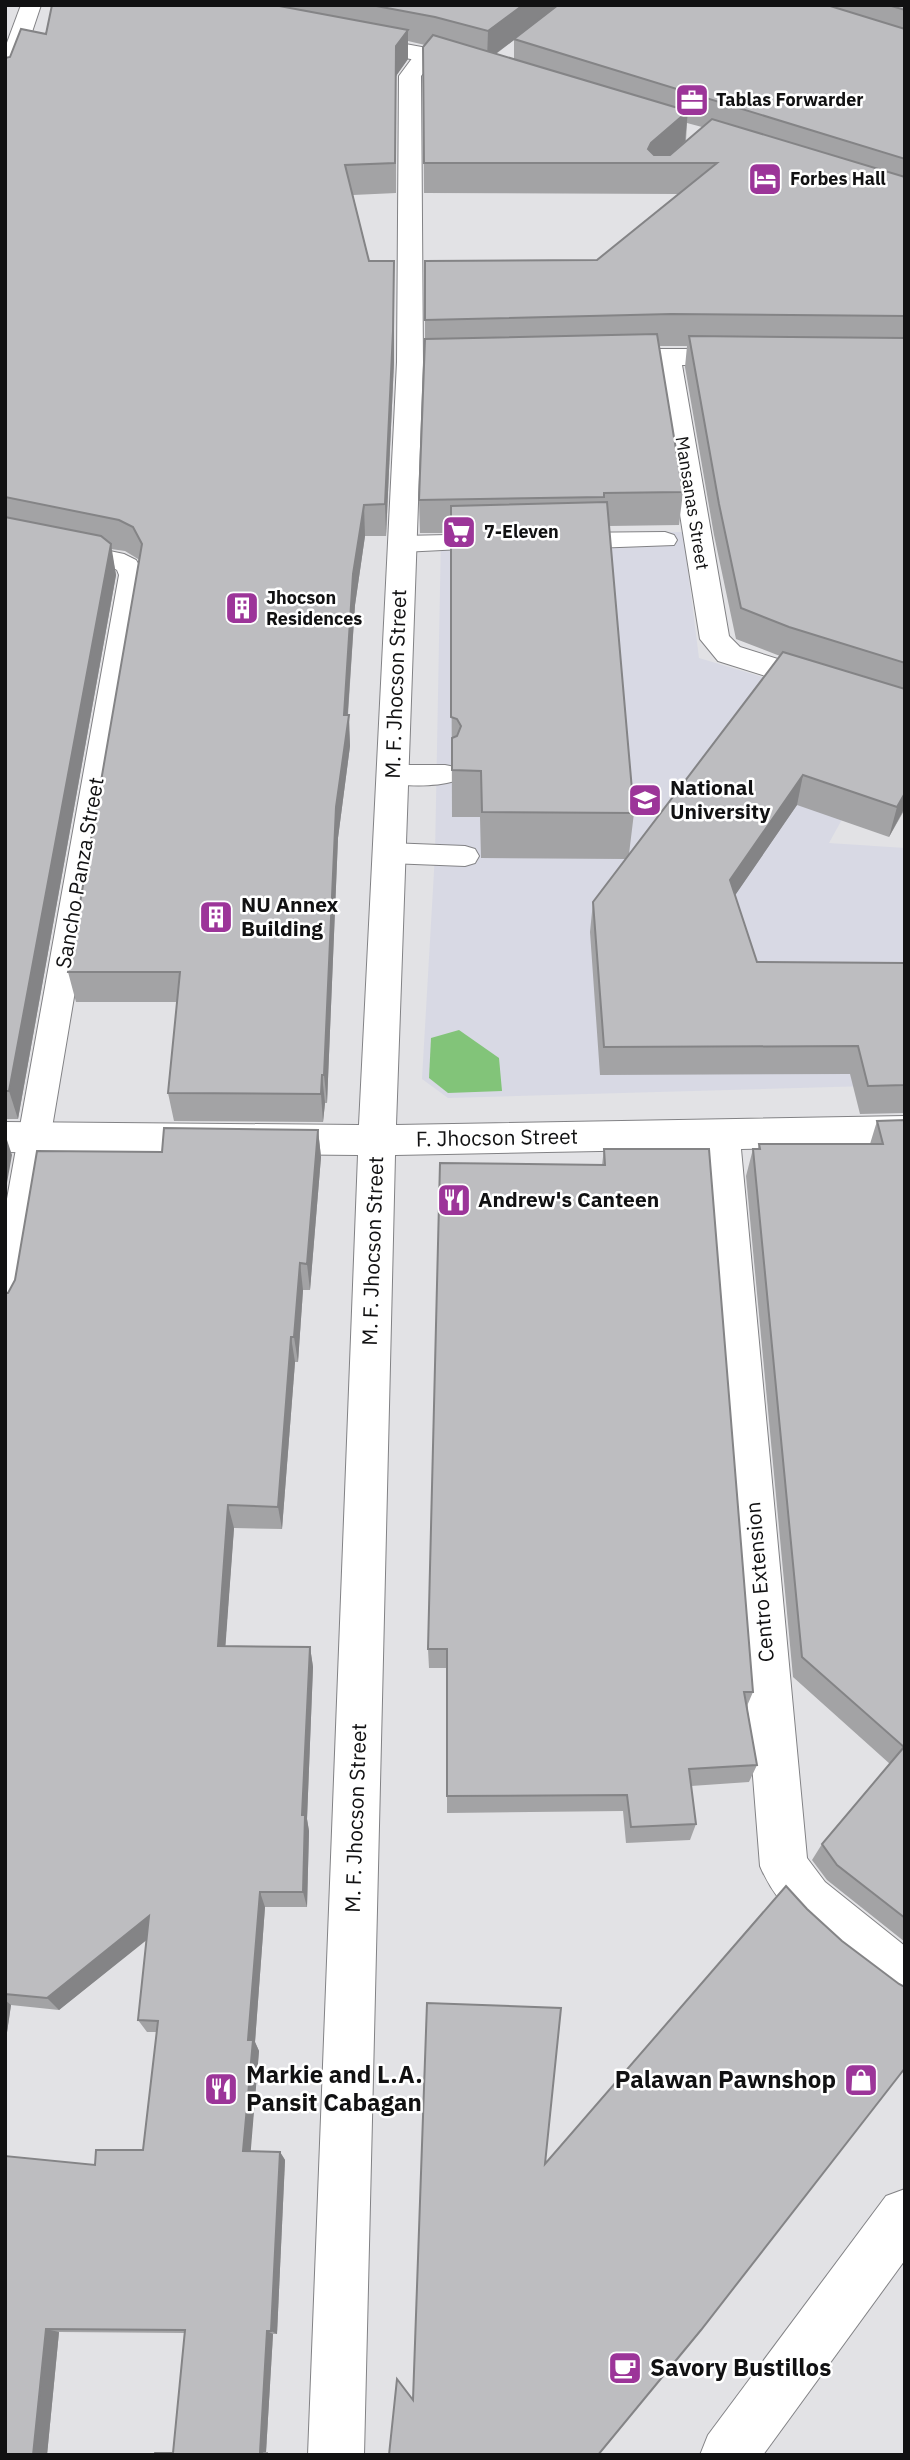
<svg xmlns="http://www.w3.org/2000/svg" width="910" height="2460" viewBox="0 0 910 2460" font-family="'IBM Plex Sans',sans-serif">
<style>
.built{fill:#d8d9e4}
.green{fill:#82c479}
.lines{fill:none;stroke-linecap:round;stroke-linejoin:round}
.service-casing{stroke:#828285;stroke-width:2}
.minor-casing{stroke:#828285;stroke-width:2}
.tertiary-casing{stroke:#828285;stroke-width:2}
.service{fill:#fff;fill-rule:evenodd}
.minor{fill:#fff;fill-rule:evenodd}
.tertiary{fill:#fff;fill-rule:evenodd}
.wall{fill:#a3a3a5;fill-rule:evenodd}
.shaded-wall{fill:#848486}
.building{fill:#bdbdc0;stroke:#848486;stroke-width:2}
.labels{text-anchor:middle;stroke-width:5;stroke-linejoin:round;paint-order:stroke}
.far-poi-label{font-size:18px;font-weight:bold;fill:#111112;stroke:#fff;text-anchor:start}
.far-street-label{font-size:18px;fill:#111112;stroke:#fff}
.street-label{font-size:21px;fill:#111112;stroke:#fff}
.poi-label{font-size:21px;font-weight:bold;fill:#111112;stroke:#fff;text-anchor:start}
.near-poi-label{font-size:24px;font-weight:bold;fill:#111112;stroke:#fff;text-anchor:start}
</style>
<rect width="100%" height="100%" fill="#e2e2e5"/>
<path class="built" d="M683 532 699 658 898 718 829 843 905 848V1085L448 1098 422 1079 435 854 441 536Z"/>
<path class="green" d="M459 1030 499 1058 502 1091 448 1093 429 1078 431 1038Z"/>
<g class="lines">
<g class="service-casing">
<g id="service">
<path d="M5 529 124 554 136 560 145 575 22 1306 17 1316 5 1320V1210L119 575 117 570 108 565 5 544Z"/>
<path d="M665 532 674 535 677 540 674 545 565 549 556 546 553 541 556 536 565 533Z"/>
<path d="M494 534 503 537 506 542 503 547 402 552 393 549 390 544 393 539 402 536Z"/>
<path d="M392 765H445L455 767 459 774 455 781C434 787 403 787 382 781L378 774 382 767Z"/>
<path d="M389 843 465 846 475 849 479 856 475 863 465 866 389 863 379 860 375 853 379 846Z"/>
</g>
</g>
<g class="minor-casing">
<g id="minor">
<path d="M427 48 435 49 438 54 421 76 423 362 396 1125 905 1116V1146L741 1149 807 1858 825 1882 905 1946V2003L888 1995C841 1958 784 1923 760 1866L704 1149 395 1155 364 2455H308L358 1155 5 1152V1122L359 1125 397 362 399 76 419 49Z"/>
<path d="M608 349H740L749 352 753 357 749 362 740 365H682L729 636 740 647 905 699V720L718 661 700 639 656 365 599 362 595 357 599 352Z"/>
</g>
</g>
<g class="tertiary-casing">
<g id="tertiary">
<path d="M21 5H41L16 80 13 85 5 86V48Z"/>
<path d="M357 35 427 48 480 61 483 66 480 71 472 72 349 46 346 41 349 36Z"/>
<path d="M905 2189V2260L763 2455H700L708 2435 886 2196Z"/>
</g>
</g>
<use href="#service" class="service"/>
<use href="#minor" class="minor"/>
<use href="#tertiary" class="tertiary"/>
</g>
<g class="wall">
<path d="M52 5H905V809L889 837 797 805 735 895 757 962 905 963V1113L860 1114 850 1074 600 1075 590 932 593 902 626 859 481 858 480 817H452L451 533H420L419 500 425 339V261L597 260 679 194 424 193 423 47 425 45 408 41V59L396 76V193L353 195 369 261H394V362L386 536H365L355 605 348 715 350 746 338 838 327 1103H325L323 1122 174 1121 168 1093 177 1002H76L68 972 140 561 138 559 125 551 111 549 116 575 18 1119H5V58L10 57 46 34ZM514 40V59L496 54ZM687 123 702 127 686 141ZM659 346H687L685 367 714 535 736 639 780 656 629 854 634 813 609 526 679 525 683 492Z"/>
<path d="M905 1120V1942L827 1880 812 1860 822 1844 890 1764 793 1677 746 1176 753 1149H758L759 1144H870L877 1121Z"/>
<path d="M318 1130 321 1157 310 1290H303L298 1362H295L282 1529 234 1528 225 1646 310 1647 313 1667 307 1819 309 1831 307 1907H265L255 2042 259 2051 250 2151 280 2152 285 2160 277 2334H273L266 2452H268V2455L173 2452 185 2333 59 2332 47 2455H5L95 2165 143 2150 157 2032H147L138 2020 147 1939 59 2010 11 2005 5 2046V1293H8L162 1152Z"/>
<path d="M604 1149 753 1692 747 1706 757 1765 749 1782 691 1786 696 1824 690 1840 626 1843 623 1811 447 1813V1668H429L428 1649 602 1165Z"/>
</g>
<g class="shaded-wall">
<path d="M523 5H562L514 39V40L487 60 488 31Z"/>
<path d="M408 30V59L396 76V193V46Z"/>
<path d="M688 111 685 141 661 163 648 149 651 143Z"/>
<path d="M394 261V362L386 536 385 504Z"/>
<path d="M364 505 365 536 355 605 347 724 349 715 350 746 338 838 327 1103 324 1075 336 807 344 715 353 574Z"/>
<path d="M111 544 116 575 18 1119 9 1091Z"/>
<path d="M803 775 797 805 725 910 730 880Z"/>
<path d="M905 793 904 809 889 837 897 807Z"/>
<path d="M322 1075 325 1103 323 1122 321 1094Z"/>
<path d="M318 1130 321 1157 310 1290 307 1264Z"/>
<path d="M5 1134 12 1155 5 1194Z"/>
<path d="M300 1263 303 1290 298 1362 294 1337Z"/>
<path d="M291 1337 295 1362 282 1529 278 1507Z"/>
<path d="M228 1505 234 1528 224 1666 218 1646Z"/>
<path d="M310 1647 313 1667 307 1819 309 1831 307 1907 303 1892 302 1815Z"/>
<path d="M260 1892 265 1907 255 2042 259 2051 250 2160 243 2151 248 2040Z"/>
<path d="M149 1916 158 1931 59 2010 47 1998Z"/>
<path d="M5 2000 11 2005 5 2046Z"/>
<path d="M280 2152 285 2160 277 2334 271 2331Z"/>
<path d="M46 2329 59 2332 47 2455H33Z"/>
<path d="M267 2331 273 2334 266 2452 260 2453Z"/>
</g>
<g class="building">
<path d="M52 5H274L408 30 396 46 395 163 345 165 369 261H394L393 331 385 504 364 505 353 574 344 715H349L336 807 324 1075H322L321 1094 168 1093 180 972H68L142 544 133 527 119 520 5 497V58L10 57 21 29 46 34Z"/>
<path d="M371 5H523L488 31 435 17Z"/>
<path d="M558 5H827L905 29V159L514 39Z"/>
<path d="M888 5H905V10Z"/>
<path d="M433 35 688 111 651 143 648 149 654 155H670L712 119 905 177V316L671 314 425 320V261L597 260 717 163H424L423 47Z"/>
<path d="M657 334 683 492 604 493V497L419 500 425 339Z"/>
<path d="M689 336 905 338V663L789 627 741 608 719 504Z"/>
<path d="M607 502 634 813 482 812 481 771 452 770V738L457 736 461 726 457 719 451 717V506Z"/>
<path d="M5 517 101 536 111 544 9 1091H5Z"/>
<path d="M783 652 905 689V793L897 807 803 775 730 880 757 962 905 963V1085L868 1086 858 1046 604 1047 593 902Z"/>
<path d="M905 1120V1918L837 1865 822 1844 904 1747 802 1657 753 1149H760L759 1144H883L877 1121Z"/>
<path d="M164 1128 318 1130 307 1264 300 1263 294 1337H291L278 1507 228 1505 218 1646 310 1647 302 1815H305L303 1892H260L248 2040H253L243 2151 280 2152 271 2331H267L260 2453H262V2455H154L155 2453H173L185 2330 46 2329 33 2455H5V2156L95 2165 96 2150H143L158 2021 138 2020 149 1916 47 1998 5 1994V1293H8L15 1280 37 1151 162 1152Z"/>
<path d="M604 1149H709L753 1692H744L757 1765 689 1769 696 1824 631 1827 627 1795 447 1796V1649H428L440 1163 605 1165Z"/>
<path d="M786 1886 807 1909 842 1941 899 1984 905 1987V2068L701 2330 598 2455H389L397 2379 413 2400 427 2003 561 2008 545 2164Z"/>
</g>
<defs>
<g id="office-square" transform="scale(1.75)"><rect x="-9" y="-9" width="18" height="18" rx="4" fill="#9c3599" stroke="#fff"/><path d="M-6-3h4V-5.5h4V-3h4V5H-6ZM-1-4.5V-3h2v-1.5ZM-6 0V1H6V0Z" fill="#fff"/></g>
<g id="hotel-square" transform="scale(1.75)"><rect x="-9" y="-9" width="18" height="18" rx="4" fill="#9c3599" stroke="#fff"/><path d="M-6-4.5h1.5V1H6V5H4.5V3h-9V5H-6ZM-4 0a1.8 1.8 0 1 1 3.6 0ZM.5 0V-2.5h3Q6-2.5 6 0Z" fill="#fff"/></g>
<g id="supermarket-square" transform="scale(1.75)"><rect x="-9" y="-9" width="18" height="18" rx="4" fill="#9c3599" stroke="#fff"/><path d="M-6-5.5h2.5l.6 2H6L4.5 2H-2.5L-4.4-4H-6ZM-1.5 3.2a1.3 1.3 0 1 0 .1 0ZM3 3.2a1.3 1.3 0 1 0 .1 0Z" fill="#fff"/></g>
<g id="building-square" transform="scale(1.75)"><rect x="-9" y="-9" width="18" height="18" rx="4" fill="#9c3599" stroke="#fff"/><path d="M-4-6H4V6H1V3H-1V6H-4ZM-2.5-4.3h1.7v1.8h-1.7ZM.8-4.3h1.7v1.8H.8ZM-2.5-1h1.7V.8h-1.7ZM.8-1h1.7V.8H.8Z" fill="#fff"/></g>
<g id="university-square" transform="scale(1.75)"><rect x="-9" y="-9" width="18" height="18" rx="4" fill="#9c3599" stroke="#fff"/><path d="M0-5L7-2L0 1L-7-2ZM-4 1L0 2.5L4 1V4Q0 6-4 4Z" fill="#fff"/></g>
<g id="restaurant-square" transform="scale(1.75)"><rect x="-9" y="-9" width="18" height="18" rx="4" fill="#9c3599" stroke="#fff"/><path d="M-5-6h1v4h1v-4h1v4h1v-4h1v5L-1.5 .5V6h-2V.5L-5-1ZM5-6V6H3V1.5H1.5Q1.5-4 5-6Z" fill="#fff"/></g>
<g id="shop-square" transform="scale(1.75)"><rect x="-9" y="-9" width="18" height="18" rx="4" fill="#9c3599" stroke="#fff"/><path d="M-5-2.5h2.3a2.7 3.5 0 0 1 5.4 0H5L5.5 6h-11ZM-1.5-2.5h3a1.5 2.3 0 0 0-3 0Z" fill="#fff"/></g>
<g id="cafe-square" transform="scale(1.75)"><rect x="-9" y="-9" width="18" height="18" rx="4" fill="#9c3599" stroke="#fff"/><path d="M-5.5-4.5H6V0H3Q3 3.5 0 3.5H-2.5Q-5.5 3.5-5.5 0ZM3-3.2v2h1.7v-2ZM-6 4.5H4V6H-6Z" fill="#fff"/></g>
</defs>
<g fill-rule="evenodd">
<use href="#office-square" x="692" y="100"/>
<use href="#hotel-square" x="765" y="179"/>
<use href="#supermarket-square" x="459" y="532"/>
<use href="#building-square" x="242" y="608"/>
<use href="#university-square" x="645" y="800"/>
<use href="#building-square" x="216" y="917"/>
<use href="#restaurant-square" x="454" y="1200"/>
<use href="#shop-square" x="861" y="2080"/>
<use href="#restaurant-square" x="221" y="2089"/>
<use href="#cafe-square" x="625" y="2368"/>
</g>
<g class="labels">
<g class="far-poi-label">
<text x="716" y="106">Tablas Forwarder</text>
<text x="790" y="185">Forbes Hall</text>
<text x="484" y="538">7-Eleven</text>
<text x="266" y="604">Jhocson<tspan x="266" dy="21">Residences</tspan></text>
</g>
<g class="far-street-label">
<text transform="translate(692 503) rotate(81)" y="6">Mansanas Street</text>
</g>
<g class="street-label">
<text transform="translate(396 684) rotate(-88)" y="7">M. F. Jhocson Street</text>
<text transform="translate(80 873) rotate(-80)" y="7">Sancho Panza Street</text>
<text transform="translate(497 1138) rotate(-1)" y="7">F. Jhocson Street</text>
<text transform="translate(373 1251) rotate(-88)" y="7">M. F. Jhocson Street</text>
<text transform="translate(760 1582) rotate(-95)" y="7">Centro Extension</text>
<text transform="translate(356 1818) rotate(-88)" y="7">M. F. Jhocson Street</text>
</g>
<g class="poi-label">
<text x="670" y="795">National<tspan x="670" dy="24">University</tspan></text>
<text x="241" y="912">NU Annex<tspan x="241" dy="24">Building</tspan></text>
<text x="478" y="1207">Andrew's Canteen</text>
</g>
<g class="near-poi-label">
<text x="246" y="2083">Markie and L.A.<tspan x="246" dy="28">Pansit Cabagan</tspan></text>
<text x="836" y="2088" text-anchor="end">Palawan Pawnshop</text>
<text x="650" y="2376">Savory Bustillos</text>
</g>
</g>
<rect width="910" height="2460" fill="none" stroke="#111112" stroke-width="14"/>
</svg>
